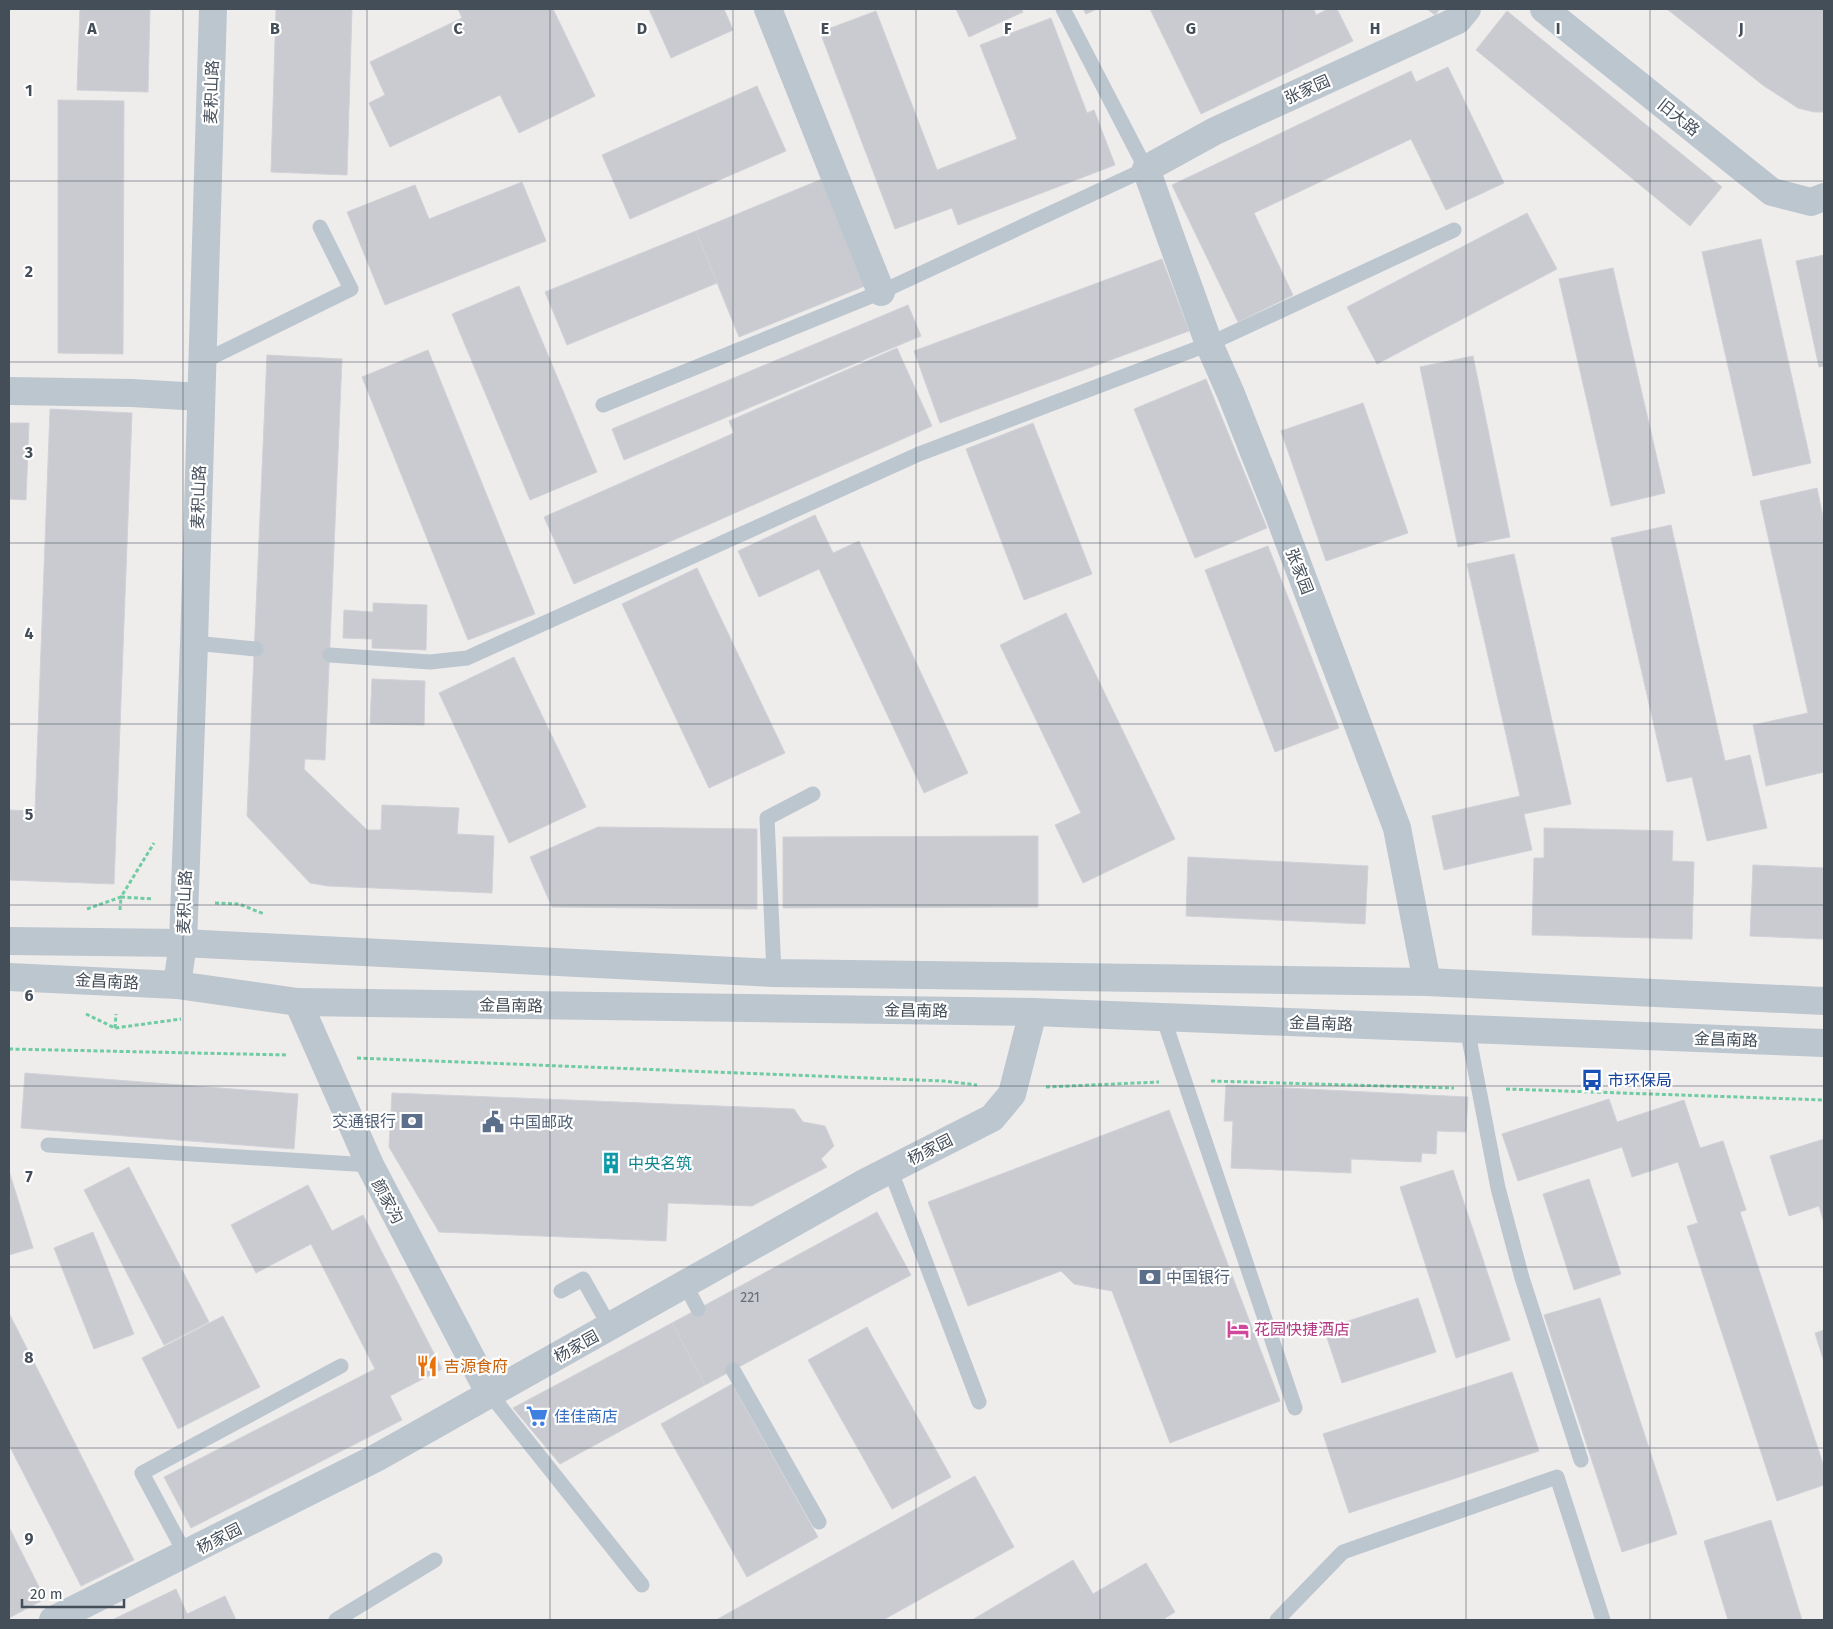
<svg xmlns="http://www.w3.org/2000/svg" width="1833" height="1629" viewBox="0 0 1833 1629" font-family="'Fira Sans','Noto Sans SC',sans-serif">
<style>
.building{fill:#c9cbd1;stroke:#d0d2d8}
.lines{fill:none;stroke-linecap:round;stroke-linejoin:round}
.path{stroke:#70cca3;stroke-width:3;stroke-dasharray:4 2.5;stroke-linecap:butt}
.service{stroke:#bcc6cf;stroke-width:15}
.minor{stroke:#bcc6cf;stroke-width:28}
.tertiary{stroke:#bcc6cf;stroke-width:28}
.grid{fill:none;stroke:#444e59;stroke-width:1;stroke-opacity:0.55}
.labels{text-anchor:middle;stroke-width:4.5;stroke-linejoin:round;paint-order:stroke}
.number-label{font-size:14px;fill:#656d77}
.street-label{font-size:16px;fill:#444e59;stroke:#fff}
.transit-label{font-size:16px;fill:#164399;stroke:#fff;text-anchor:start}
.service-label{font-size:16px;fill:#4e5e75;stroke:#fff;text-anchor:start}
.culture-label{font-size:16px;fill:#0d838f;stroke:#fff;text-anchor:start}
.hotel-label{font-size:16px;fill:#b23c85;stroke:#fff;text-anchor:start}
.food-label{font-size:16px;fill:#c56008;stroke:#fff;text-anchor:start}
.shop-label{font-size:16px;fill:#366cbe;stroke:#fff;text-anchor:start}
.grid-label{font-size:16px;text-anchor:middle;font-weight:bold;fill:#444e59;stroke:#fff;stroke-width:4.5;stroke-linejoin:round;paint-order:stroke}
</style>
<rect width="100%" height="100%" fill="#efecec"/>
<g class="building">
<path d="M80 9H150L148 92 77 90Z"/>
<path d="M276 9H352L347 175 271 172Z"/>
<path d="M458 9H553L595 96 519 133 500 95 390 147 369 103 385 95 370 62 462 18Z"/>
<path d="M649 9H724L733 30 671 58Z"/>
<path d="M956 9H1021L1023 12 969 37Z"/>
<path d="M1083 9H1097L1086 14Z"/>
<path d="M1150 9H1314L1316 15 1328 9H1337L1353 41 1201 114Z"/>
<path d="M1427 9H1440L1435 15Z"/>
<path d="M1667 9H1824V112H1814L1798 108 1764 86Z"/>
<path d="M876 11 937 170 1017 139 980 45 1051 18 1087 113 1094 110 1115 165 958 225 952 208 895 229 820 32Z"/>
<path d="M1507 11 1722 187 1690 226 1476 50Z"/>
<path d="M1448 67 1504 183 1446 210 1411 139 1254 213 1293 295 1238 322 1172 185 1411 71 1416 82Z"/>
<path d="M757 86 786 151 630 219 602 155Z"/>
<path d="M58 100 124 101 123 354 58 353Z"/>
<path d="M822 179 865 286 739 337 696 231Z"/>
<path d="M522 182 546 241 385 305 347 212 415 185 429 219Z"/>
<path d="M1527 213 1557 269 1377 364 1347 307Z"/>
<path d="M696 231 717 283 567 345 545 292Z"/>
<path d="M1761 239 1811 463 1753 476 1702 252Z"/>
<path d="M1824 255V366L1819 367 1796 261Z"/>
<path d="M1162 259 1189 331 940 423 914 351Z"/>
<path d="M1613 268 1665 493 1611 506 1559 279Z"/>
<path d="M519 286 597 472 530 500 452 314Z"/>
<path d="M908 305 921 336 624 460 612 429Z"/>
<path d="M897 348 932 426 574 584 544 517 734 433 729 421Z"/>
<path d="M428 350 535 614 468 640 362 377Z"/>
<path d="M267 355 342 359 325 760 305 759 304 769 367 830H381L382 805 459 808 457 834 494 836 492 893 328 886 310 883 247 816Z"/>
<path d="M1473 356 1510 537 1458 547 1420 367Z"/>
<path d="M1206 379 1267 528 1195 558 1134 409Z"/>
<path d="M1363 403 1408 533 1326 561 1281 431Z"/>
<path d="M50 409 132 413 114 884 9 880V810L35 811Z"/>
<path d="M9 423H29L26 500 9 499Z"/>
<path d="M1033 423 1092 574 1024 600 966 449Z"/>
<path d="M1817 488 1824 522V772L1766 786 1753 725 1808 713 1760 501Z"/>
<path d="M815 515 833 553 859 541 968 773 924 793 819 569 759 597 738 551Z"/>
<path d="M1671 525 1725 761 1750 755 1767 828 1707 841 1692 777 1667 782 1611 538Z"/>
<path d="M1268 546 1339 728 1275 752 1205 570Z"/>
<path d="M1514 554 1571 804 1524 814 1532 850 1444 870 1432 816 1520 796 1467 564Z"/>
<path d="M697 568 785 753 709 788 622 604Z"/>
<path d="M373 603 427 605 426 650 372 648V639L343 638 344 610 373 612Z"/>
<path d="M1066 613 1175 839 1083 883 1055 825 1081 813 1000 645Z"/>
<path d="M514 657 586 807 509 843 439 693Z"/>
<path d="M372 679 425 681 424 725 370 724Z"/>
<path d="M598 827 757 829V909L552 907 530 857Z"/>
<path d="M1544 828 1673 831 1672 861 1694 862 1692 939 1532 935 1534 858H1544Z"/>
<path d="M1038 836V907L783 908V837Z"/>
<path d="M1188 857 1368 866 1365 924 1186 916Z"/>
<path d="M1753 865 1824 868V939L1750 936Z"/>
<path d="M25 1073 298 1094 294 1149 21 1128Z"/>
<path d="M1226 1085 1468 1097 1466 1132 1437 1131 1436 1154 1422 1153 1421 1162 1351 1159V1173L1231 1168 1233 1121H1224Z"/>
<path d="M392 1093 794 1109 803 1122 825 1126 834 1146 821 1159 827 1167 752 1206 668 1203 666 1241 439 1232 389 1147Z"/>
<path d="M1609 1099 1617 1122 1684 1100 1700 1148 1723 1141 1746 1210 1740 1212 1824 1467V1485L1777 1501 1687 1226 1698 1223 1678 1162 1632 1177 1622 1147 1518 1181 1502 1134Z"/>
<path d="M1169 1110 1280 1401 1170 1443 1112 1291 1074 1284 1061 1271 968 1306 928 1202Z"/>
<path d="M1824 1139V1223L1819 1206 1789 1216 1770 1156Z"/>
<path d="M129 1167 209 1322 164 1345 84 1190Z"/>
<path d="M1453 1170 1510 1340 1456 1358 1400 1187Z"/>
<path d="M9 1171 33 1248 9 1255Z"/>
<path d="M1589 1179 1621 1274 1574 1290 1543 1194Z"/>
<path d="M308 1185 332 1231 363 1215 442 1369 390 1396 402 1420 191 1528 164 1477 375 1369 311 1244 256 1273 231 1225Z"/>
<path d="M877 1212 911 1275 705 1385 672 1323Z"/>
<path d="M93 1232 134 1334 94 1349 54 1248Z"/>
<path d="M1418 1298 1436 1352 1342 1383 1324 1329Z"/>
<path d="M1600 1298 1677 1534 1622 1552 1544 1315Z"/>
<path d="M9 1313 134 1560 81 1586 9 1445Z"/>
<path d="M223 1316 260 1387 178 1429 142 1358Z"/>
<path d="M672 1323 705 1385 560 1464 513 1408Z"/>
<path d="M867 1327 951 1477 892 1509 808 1360Z"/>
<path d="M1824 1330V1362L1815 1333Z"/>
<path d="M1512 1372 1539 1451 1349 1513 1323 1434Z"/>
<path d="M732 1384 818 1537 747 1577 661 1424Z"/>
<path d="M975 1476 1014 1547 883 1620H716Z"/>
<path d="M1771 1520 1802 1620H1728L1704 1541Z"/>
<path d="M9 1527 45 1599 9 1618Z"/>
<path d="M1073 1560 1093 1594 1146 1563 1175 1612 1162 1620H972Z"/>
<path d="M176 1589 187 1614 225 1596 236 1620H112Z"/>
</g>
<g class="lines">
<g class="path">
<path d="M215 903 239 904 264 914"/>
<path d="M87 909 121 897 154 843"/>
<path d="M120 910 121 897 153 899"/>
<path d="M86 1014 115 1028 181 1019"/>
<path d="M115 1028 116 1014"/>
<path d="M9 1049 288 1055"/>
<path d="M357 1058 944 1081 977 1085"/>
<path d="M1211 1081 1454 1088"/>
<path d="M1046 1087 1159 1082"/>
<path d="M1506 1089 1824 1100"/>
</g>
<g class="service">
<path d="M202 362 351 289 320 227"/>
<path d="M603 405 881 292 1146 169 1063 9"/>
<path d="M194 643 256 649"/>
<path d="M330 655 430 662 467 658 919 454 1209 344 1454 230"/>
<path d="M774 973 767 818 813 794"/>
<path d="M1163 1017 1295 1408"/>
<path d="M1467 1028 1498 1188 1522 1278 1581 1460"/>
<path d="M48 1145 370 1165"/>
<path d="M890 1169 979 1402"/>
<path d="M685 1284 698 1309"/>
<path d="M561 1291 583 1279 610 1327"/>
<path d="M733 1370 819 1522"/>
<path d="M490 1394 642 1585"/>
<path d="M186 1555 142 1473 341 1366"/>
<path d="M336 1620 435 1560"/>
<path d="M1277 1620 1343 1552 1557 1477 1603 1620"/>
</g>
<g class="minor">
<path d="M768 9 881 292"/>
<path d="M1544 9 1772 192 1811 202 1824 197"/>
<path d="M9 391 132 393 201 397"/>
<path d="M1427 982 1397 828 1280 518 1231 394 1209 344 1146 169 1215 131 1458 20 1467 9"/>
<path d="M298 1002 370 1165 490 1394"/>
<path d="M53 1620 376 1458 866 1182 992 1118 1012 1094 1033 1012"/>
</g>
<g class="tertiary">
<path d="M9 941 183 943 774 973 1427 982 1824 1001"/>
<path d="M9 977 177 985 298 1002 1033 1012 1824 1043"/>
<path d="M177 985 183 943 194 643 213 9"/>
</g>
</g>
<path class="grid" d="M183 9V1620M367 9V1620M550 9V1620M733 9V1620M916 9V1620M1100 9V1620M1283 9V1620M1466 9V1620M1650 9V1620M9 181H1824M9 362H1824M9 543H1824M9 724H1824M9 905H1824M9 1086H1824M9 1267H1824M9 1448H1824"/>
<defs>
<g id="bus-bare" transform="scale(1.725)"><path d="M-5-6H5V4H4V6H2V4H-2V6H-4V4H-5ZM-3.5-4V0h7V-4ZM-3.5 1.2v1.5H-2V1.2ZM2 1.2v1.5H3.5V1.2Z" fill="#1a4fb4" stroke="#fff" stroke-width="2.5" paint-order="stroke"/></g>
<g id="bank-bare" transform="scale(1.725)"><path d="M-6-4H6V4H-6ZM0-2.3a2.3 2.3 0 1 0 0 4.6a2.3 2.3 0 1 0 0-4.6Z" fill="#5c6f8a" stroke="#fff" stroke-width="2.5" paint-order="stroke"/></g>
<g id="civic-bare" transform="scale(1.725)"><path d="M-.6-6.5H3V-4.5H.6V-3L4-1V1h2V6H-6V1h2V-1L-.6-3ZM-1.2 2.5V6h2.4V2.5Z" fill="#5c6f8a" stroke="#fff" stroke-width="2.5" paint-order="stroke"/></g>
<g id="building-bare" transform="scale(1.725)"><path d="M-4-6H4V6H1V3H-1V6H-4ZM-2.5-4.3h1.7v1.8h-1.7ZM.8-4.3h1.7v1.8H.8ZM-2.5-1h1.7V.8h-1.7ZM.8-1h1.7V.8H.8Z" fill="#0f9aa8" stroke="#fff" stroke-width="2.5" paint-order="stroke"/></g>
<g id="hotel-bare" transform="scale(1.725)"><path d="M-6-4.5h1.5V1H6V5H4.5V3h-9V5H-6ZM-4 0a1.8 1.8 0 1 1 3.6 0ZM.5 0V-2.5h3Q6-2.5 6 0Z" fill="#d1479c" stroke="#fff" stroke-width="2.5" paint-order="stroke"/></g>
<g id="restaurant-bare" transform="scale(1.725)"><path d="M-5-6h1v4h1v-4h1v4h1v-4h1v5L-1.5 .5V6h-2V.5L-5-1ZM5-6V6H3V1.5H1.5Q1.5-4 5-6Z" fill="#e8710a" stroke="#fff" stroke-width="2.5" paint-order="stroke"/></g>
<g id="supermarket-bare" transform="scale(1.725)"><path d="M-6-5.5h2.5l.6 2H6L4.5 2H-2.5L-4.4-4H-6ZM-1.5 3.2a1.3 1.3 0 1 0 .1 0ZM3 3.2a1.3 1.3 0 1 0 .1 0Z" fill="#3f7fe0" stroke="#fff" stroke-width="2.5" paint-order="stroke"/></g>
</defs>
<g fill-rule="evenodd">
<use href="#bus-bare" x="1592" y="1080"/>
<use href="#bank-bare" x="412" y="1121"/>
<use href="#civic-bare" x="493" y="1122"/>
<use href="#building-bare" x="611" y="1163"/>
<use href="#bank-bare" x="1150" y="1277"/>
<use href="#hotel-bare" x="1238" y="1329"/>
<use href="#restaurant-bare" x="427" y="1366"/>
<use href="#supermarket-bare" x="537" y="1416"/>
</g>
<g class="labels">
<g class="number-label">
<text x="750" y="1302">221</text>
</g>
<g class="street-label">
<text transform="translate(1307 89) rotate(-24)" y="6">张家园</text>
<text transform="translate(211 92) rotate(-88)" y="6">麦积山路</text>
<text transform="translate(1679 117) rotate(39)" y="6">旧大路</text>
<text transform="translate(198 497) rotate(-88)" y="6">麦积山路</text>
<text transform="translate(1300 571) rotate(69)" y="6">张家园</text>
<text transform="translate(184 902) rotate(-88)" y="6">麦积山路</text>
<text transform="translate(107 981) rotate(3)" y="6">金昌南路</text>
<text transform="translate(511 1005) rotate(1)" y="6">金昌南路</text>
<text transform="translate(916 1010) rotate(1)" y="6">金昌南路</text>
<text transform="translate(1321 1023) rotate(2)" y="6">金昌南路</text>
<text transform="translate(1726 1039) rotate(2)" y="6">金昌南路</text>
<text transform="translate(930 1149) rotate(-27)" y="6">杨家园</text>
<text transform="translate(388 1201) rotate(62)" y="6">颜家沟</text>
<text transform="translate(576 1346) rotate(-29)" y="6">杨家园</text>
<text transform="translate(219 1538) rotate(-27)" y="6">杨家园</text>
</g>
<g class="transit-label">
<text x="1608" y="1086">市环保局</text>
</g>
<g class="service-label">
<text x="396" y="1127" text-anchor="end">交通银行</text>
<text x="509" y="1128">中国邮政</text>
<text x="1166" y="1283">中国银行</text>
</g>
<g class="culture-label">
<text x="628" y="1169">中央名筑</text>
</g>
<g class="hotel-label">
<text x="1254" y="1335">花园快捷酒店</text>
</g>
<g class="food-label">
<text x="444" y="1372">吉源食府</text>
</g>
<g class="shop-label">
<text x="554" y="1422">佳佳商店</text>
</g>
</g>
<g class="grid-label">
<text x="92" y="34">A</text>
<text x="275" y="34">B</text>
<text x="458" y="34">C</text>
<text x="642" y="34">D</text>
<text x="825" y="34">E</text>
<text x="1008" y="34">F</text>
<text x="1191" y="34">G</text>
<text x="1375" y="34">H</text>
<text x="1558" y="34">I</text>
<text x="1741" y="34">J</text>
<text x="29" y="96">1</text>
<text x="29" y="277">2</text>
<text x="29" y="458">3</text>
<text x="29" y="639">4</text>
<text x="29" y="820">5</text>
<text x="29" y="1001">6</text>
<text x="29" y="1182">7</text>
<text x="29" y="1363">8</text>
<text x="29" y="1544">9</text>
</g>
<rect width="1833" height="1629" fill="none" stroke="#444e59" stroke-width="20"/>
<path d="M22 1599v8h102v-8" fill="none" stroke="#444e59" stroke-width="2.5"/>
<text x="30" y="1599" font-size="15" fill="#444e59" stroke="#ffffff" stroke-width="4" paint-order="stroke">20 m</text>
</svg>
